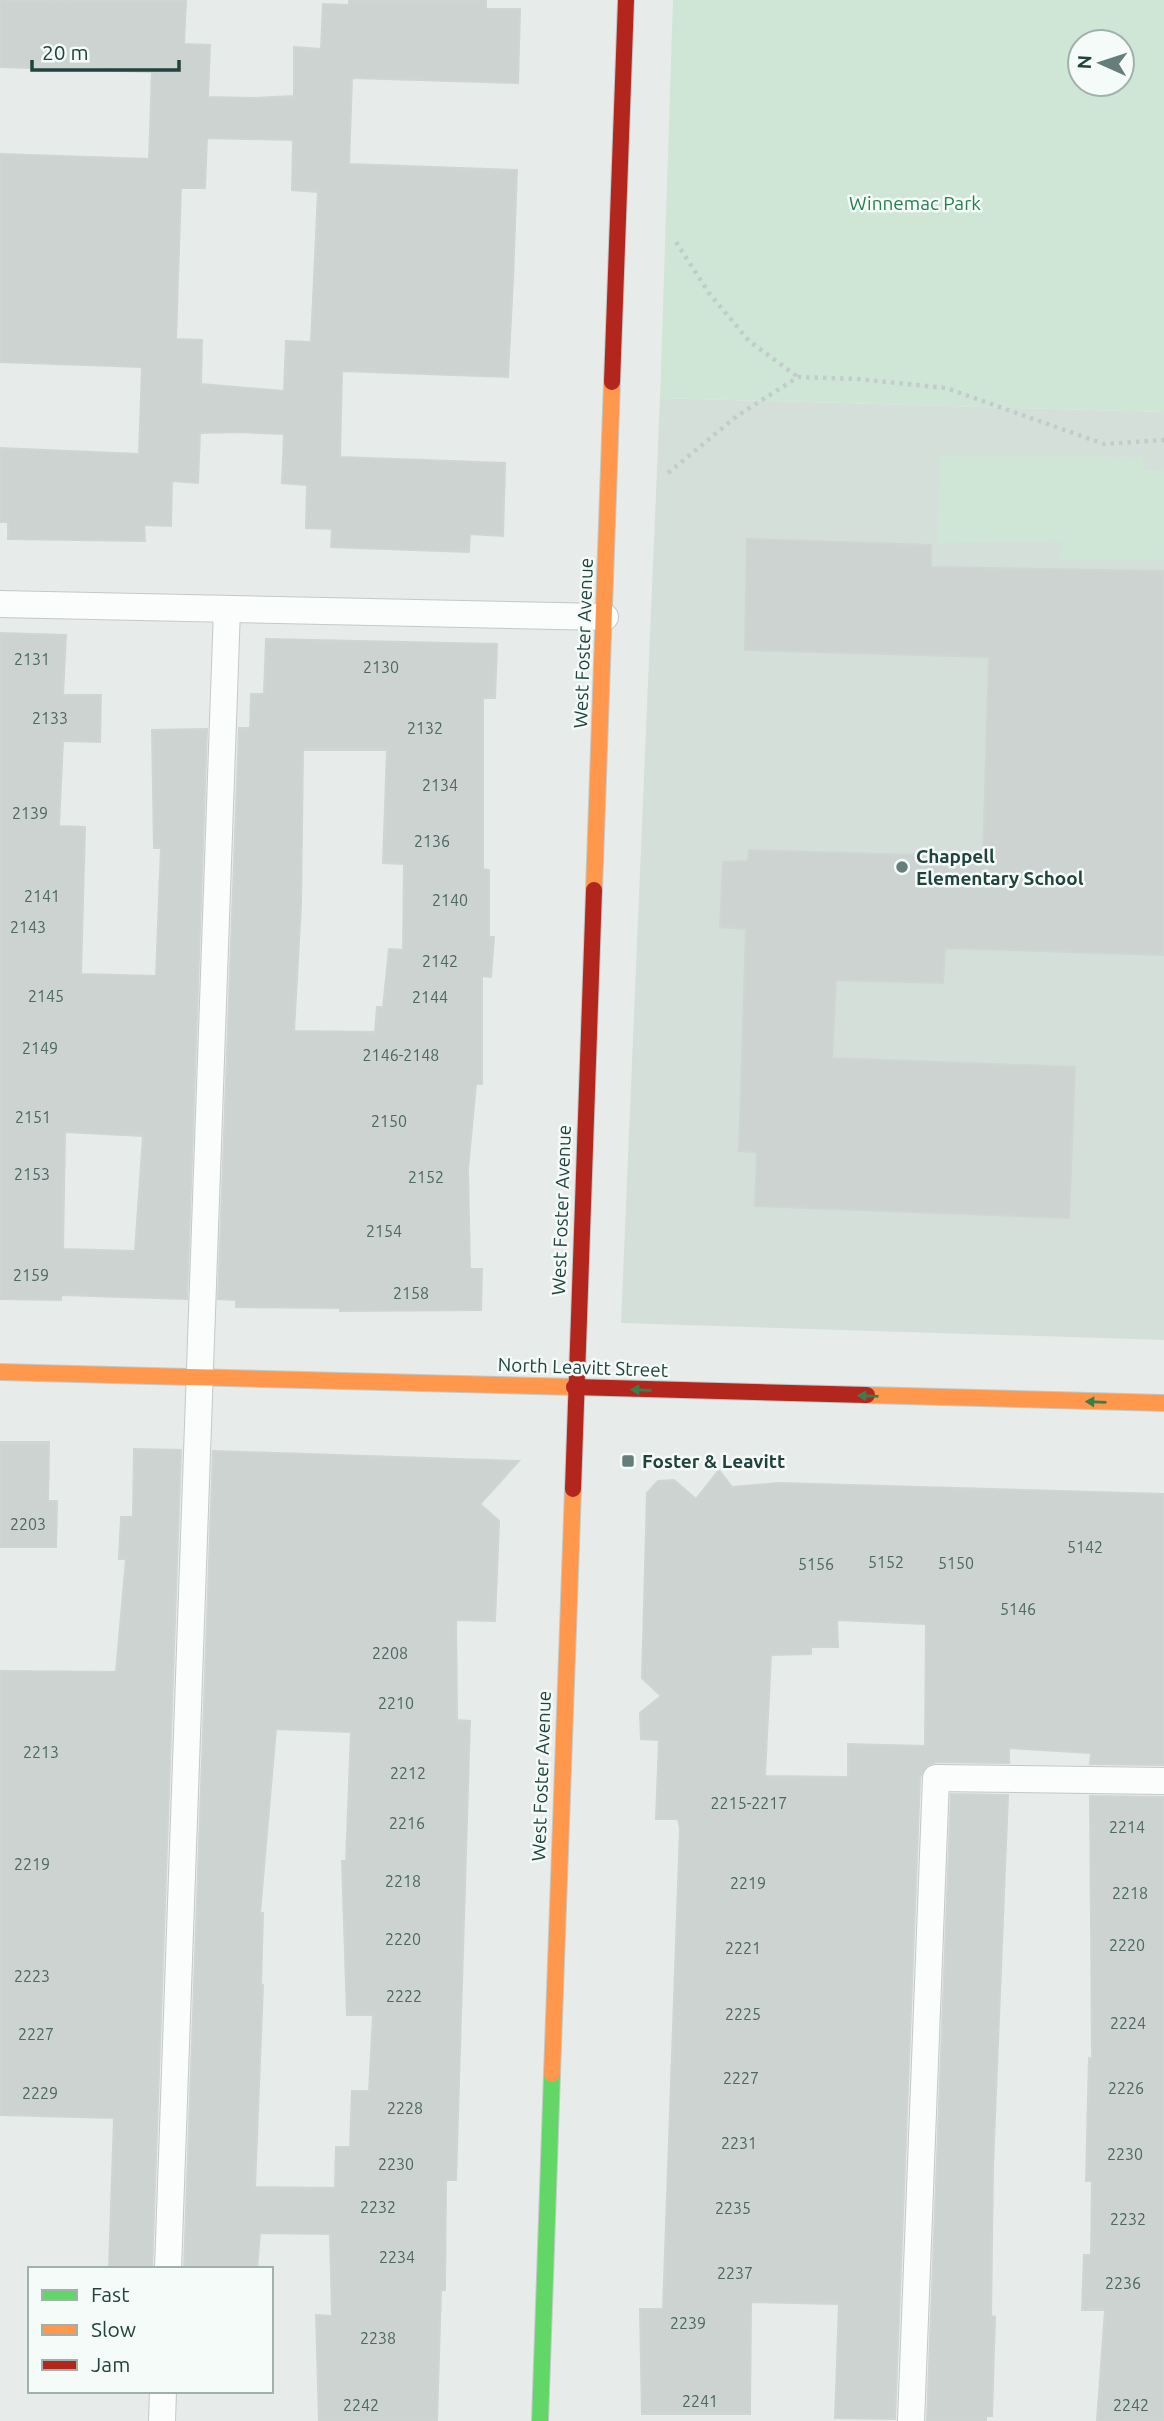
<svg xmlns="http://www.w3.org/2000/svg" width="1164" height="2421" viewBox="0 0 1164 2421" font-family="Ubuntu,sans-serif">
<style>
.built{fill:#d4dfda}
.green{fill:#cfe6d7;fill-rule:evenodd}
.building{fill:#cdd3d1;stroke:#cfd5d3;stroke-width:2;fill-rule:evenodd}
.lines{fill:none;stroke-linecap:round;stroke-linejoin:round}
.lane-casing{stroke:#c4c9c7;stroke-width:28}
.fast-casing{stroke:#c2cac8;stroke-width:18}
.slow-casing{stroke:#c2cac8;stroke-width:18}
.jam-casing{stroke:#c2cac8;stroke-width:18}
.path{stroke:#c2ccca;stroke-width:4.5;stroke-dasharray:3.5 5;stroke-linecap:butt}
.lane{stroke:#fbfcfc;stroke-width:26}
.fast{stroke:#63d668;stroke-width:16}
.slow{stroke:#ff974d;stroke-width:16}
.jam{stroke:#b3261e;stroke-width:16}
.oneway{fill:#3b7e4e}
.poi-dot{fill:#667e7a;stroke:#f5fbf8;stroke-width:2.5}
.labels{text-anchor:middle;stroke-width:5;stroke-linejoin:round;paint-order:stroke}
.number-label{font-size:16px;fill:#4d6863}
.park-label{font-size:19px;fill:#267f4f;stroke:#f5fbf8}
.street-label{font-size:19px;fill:#21433d;stroke:#f5fbf8}
.poi-label{font-size:19px;font-weight:bold;fill:#21433d;stroke:#f5fbf8;text-anchor:start}
</style>
<rect width="100%" height="100%" fill="#e7ecea"/>
<path class="built" d="M660 398 1164 412V1340L621 1323Z"/>
<g class="green">
<path d="M673 0H1164V412L660 398ZM1080 42H1122V84H1080Z"/>
<path d="M940 456 1143 457V470L1164 471V560H1060L1062 541 938 543Z"/>
</g>
<g class="building">
<path d="M0 0 186 1 184 44 210 45 208 97 253 98 294 96V47L321 49 323 4 349 5V0H486V9H520L518 83 352 78 349 164 517 170 513 279 508 377 342 371 340 457 505 463 503 536 470 534 469 552 331 547 332 529 306 528 307 485 282 483 284 434 239 432 200 433 198 483 172 481 171 526 144 525 145 541 8 539V522H0V448L139 454 142 367 0 362V154L149 159 152 72 0 67ZM207 138 293 140 292 190 318 192 311 342 286 341 284 391 201 384 202 340 176 339 181 188H205Z"/>
<path d="M747 539 931 545V567L1164 571V955L945 948 943 983 836 980 832 1058 1075 1067 1069 1218 755 1206 757 1152 739 1151 746 929 720 927 723 862 748 861 749 850 983 857 989 657 745 650Z"/>
<path d="M0 633 66 635 63 695H101L100 742 63 741 59 826 85 827 81 974 156 976 161 848H154L152 730 207 729 187 1299 61 1295V1300L0 1299ZM65 1132 143 1136 135 1251 63 1249Z"/>
<path d="M266 639 497 644 495 698H483V869L489 870V937H494L491 977 482 976V1084H476L468 1169 470 1269H482L481 1310 340 1311V1308L236 1307V1300L218 1299 239 728H250L251 694H264ZM303 750H387L383 863 404 864 403 950 389 949 383 1007H377L375 1032 294 1031 301 905Z"/>
<path d="M0 1442H49L48 1501H57L56 1547H0Z"/>
<path d="M134 1449 181 1450 152 2269H109L114 2118 0 2115V1671L116 1672 126 1559H119L121 1517H133Z"/>
<path d="M213 1451 519 1461 480 1504 499 1521 495 1621 456 1620 457 1720 470 1721 456 2180H446L445 2290H441L437 2421H319L316 2315 332 2316 330 2234 260 2233 257 2269H184ZM276 1729 351 1732 346 1861H342L347 2015H373L369 2091H352L350 2147H336L335 2188 255 2187 263 1985H261L263 1913H260Z"/>
<path d="M719 1470 732 1487 779 1483 1164 1494V1765L1090 1764 1091 1753 1009 1748V1763L936 1762 928 1765 920 1777 895 2419 835 2418 839 2304 751 2302 750 2414H642L640 2309H663L680 1829 678 1819H656L659 1740 641 1739 640 1713 661 1696 642 1678 647 1493 658 1481 674 1480 696 1499ZM837 1620 926 1624 925 1746 848 1744V1777L765 1776 771 1655 811 1654V1647H838Z"/>
<path d="M951 1794 1008 1795 993 2166 991 2316 995 2317 992 2416H986V2421L927 2420Z"/>
<path d="M1090 1796 1164 1797V2421H1097L1105 2310H1082L1084 2255H1091L1092 2181H1086L1089 2058 1092 2059Z"/>
</g>
<g class="lines">
<g class="lane-casing">
<g id="lane">
<path d="M0 604 605 617"/>
<path d="M168 2269 227 609"/>
<path d="M162 2421 163 2391"/>
<path d="M911 2421 936 1778 1164 1781"/>
</g>
</g>
<g class="fast-casing">
<path id="fast" d="M540 2421 552 2074"/>
</g>
<g class="slow-casing">
<g id="slow">
<path d="M594 890 612 382"/>
<path d="M0 1372 574 1387"/>
<path d="M867 1395 1164 1403"/>
<path d="M552 2074 573 1489"/>
</g>
</g>
<g class="jam-casing">
<g id="jam">
<path d="M612 382 626 0"/>
<path d="M574 1387 867 1395"/>
<path d="M573 1489 594 890"/>
</g>
</g>
<g class="path">
<path d="M676 242 709 293 749 341 798 377"/>
<path d="M668 473 737 416 798 377 858 379 946 388 1104 444 1164 440"/>
</g>
<use href="#lane" class="lane"/>
<use href="#fast" class="fast"/>
<use href="#slow" class="slow"/>
<use href="#jam" class="jam"/>
</g>
<defs><path id="oneway-solid" d="M-6-.8H1V-3.2L6.5 0L1 3.2V.8H-6Z" transform="scale(1.75)"/></defs>
<g class="oneway">
<use href="#oneway-solid" transform="translate(641 1390) rotate(-178)"/>
<use href="#oneway-solid" transform="translate(868 1396) rotate(-178)"/>
<use href="#oneway-solid" transform="translate(1096 1402) rotate(-178)"/>
</g>
<g class="poi-dot">
<circle cx="902" cy="867" r="7"/>
<rect x="621" y="1454" width="14" height="14" rx="3.5"/>
</g>
<g class="labels">
<g class="number-label">
<text x="32" y="665">2131</text>
<text x="381" y="673">2130</text>
<text x="50" y="724">2133</text>
<text x="425" y="734">2132</text>
<text x="440" y="791">2134</text>
<text x="30" y="819">2139</text>
<text x="432" y="847">2136</text>
<text x="42" y="902">2141</text>
<text x="450" y="906">2140</text>
<text x="28" y="933">2143</text>
<text x="440" y="967">2142</text>
<text x="46" y="1002">2145</text>
<text x="430" y="1003">2144</text>
<text x="40" y="1054">2149</text>
<text x="401" y="1061">2146-2148</text>
<text x="33" y="1123">2151</text>
<text x="389" y="1127">2150</text>
<text x="32" y="1180">2153</text>
<text x="426" y="1183">2152</text>
<text x="384" y="1237">2154</text>
<text x="31" y="1281">2159</text>
<text x="411" y="1299">2158</text>
<text x="28" y="1530">2203</text>
<text x="1085" y="1553">5142</text>
<text x="886" y="1568">5152</text>
<text x="956" y="1569">5150</text>
<text x="816" y="1570">5156</text>
<text x="1018" y="1615">5146</text>
<text x="390" y="1659">2208</text>
<text x="396" y="1709">2210</text>
<text x="41" y="1758">2213</text>
<text x="408" y="1779">2212</text>
<text x="749" y="1809">2215-2217</text>
<text x="407" y="1829">2216</text>
<text x="1127" y="1833">2214</text>
<text x="32" y="1870">2219</text>
<text x="403" y="1887">2218</text>
<text x="748" y="1889">2219</text>
<text x="1130" y="1899">2218</text>
<text x="403" y="1945">2220</text>
<text x="1127" y="1951">2220</text>
<text x="743" y="1954">2221</text>
<text x="32" y="1982">2223</text>
<text x="404" y="2002">2222</text>
<text x="743" y="2020">2225</text>
<text x="1128" y="2029">2224</text>
<text x="36" y="2040">2227</text>
<text x="741" y="2084">2227</text>
<text x="1126" y="2094">2226</text>
<text x="40" y="2099">2229</text>
<text x="405" y="2114">2228</text>
<text x="739" y="2149">2231</text>
<text x="1125" y="2160">2230</text>
<text x="396" y="2170">2230</text>
<text x="378" y="2213">2232</text>
<text x="733" y="2214">2235</text>
<text x="1128" y="2225">2232</text>
<text x="397" y="2263">2234</text>
<text x="735" y="2279">2237</text>
<text x="1123" y="2289">2236</text>
<text x="688" y="2329">2239</text>
<text x="378" y="2344">2238</text>
<text x="700" y="2407">2241</text>
<text x="361" y="2411">2242</text>
<text x="1131" y="2411">2242</text>
</g>
<g class="park-label">
<text x="915" y="210">Winnemac Park</text>
</g>
<g class="street-label">
<text transform="translate(583 643) rotate(-88)" y="7">West Foster Avenue</text>
<text transform="translate(561 1210) rotate(-88)" y="7">West Foster Avenue</text>
<text transform="translate(583 1367) rotate(2)" y="7">North Leavitt Street</text>
<text transform="translate(541 1776) rotate(-88)" y="7">West Foster Avenue</text>
</g>
<g class="poi-label">
<text x="916" y="863">Chappell<tspan x="916" dy="22">Elementary School</tspan></text>
<text x="642" y="1468">Foster &amp; Leavitt</text>
</g>
</g>
<rect x="28" y="2267" width="245" height="126" fill="#f5fbf8" stroke="#a0b1ad" stroke-width="2"/>
<rect x="42" y="2290" width="35" height="10" fill="#63d668" stroke="#a0b1ad" stroke-width="2"/>
<text x="91" y="2302" font-size="21" fill="#21433d">Fast</text>
<rect x="42" y="2325" width="35" height="10" fill="#ff974d" stroke="#a0b1ad" stroke-width="2"/>
<text x="91" y="2337" font-size="21" fill="#21433d">Slow</text>
<rect x="42" y="2360" width="35" height="10" fill="#b3261e" stroke="#a0b1ad" stroke-width="2"/>
<text x="91" y="2372" font-size="21" fill="#21433d">Jam</text>
<g transform="translate(1101 63) rotate(273)"><circle r="33" fill="#f5fbf8" stroke="#a0b1ad" stroke-width="2"/>
<path d="M0-5L12 26L0 18L-12 26Z" fill="#667e7a"/>
<text y="-10" font-size="19" font-weight="bold" text-anchor="middle" fill="#21433d">N</text>
</g>
<path d="M32 60v10h147v-10" fill="none" stroke="#21433d" stroke-width="3.5"/>
<text x="42" y="60" font-size="21" fill="#21433d" stroke="#f5fbf8" stroke-width="5" paint-order="stroke">20 m</text>
</svg>
